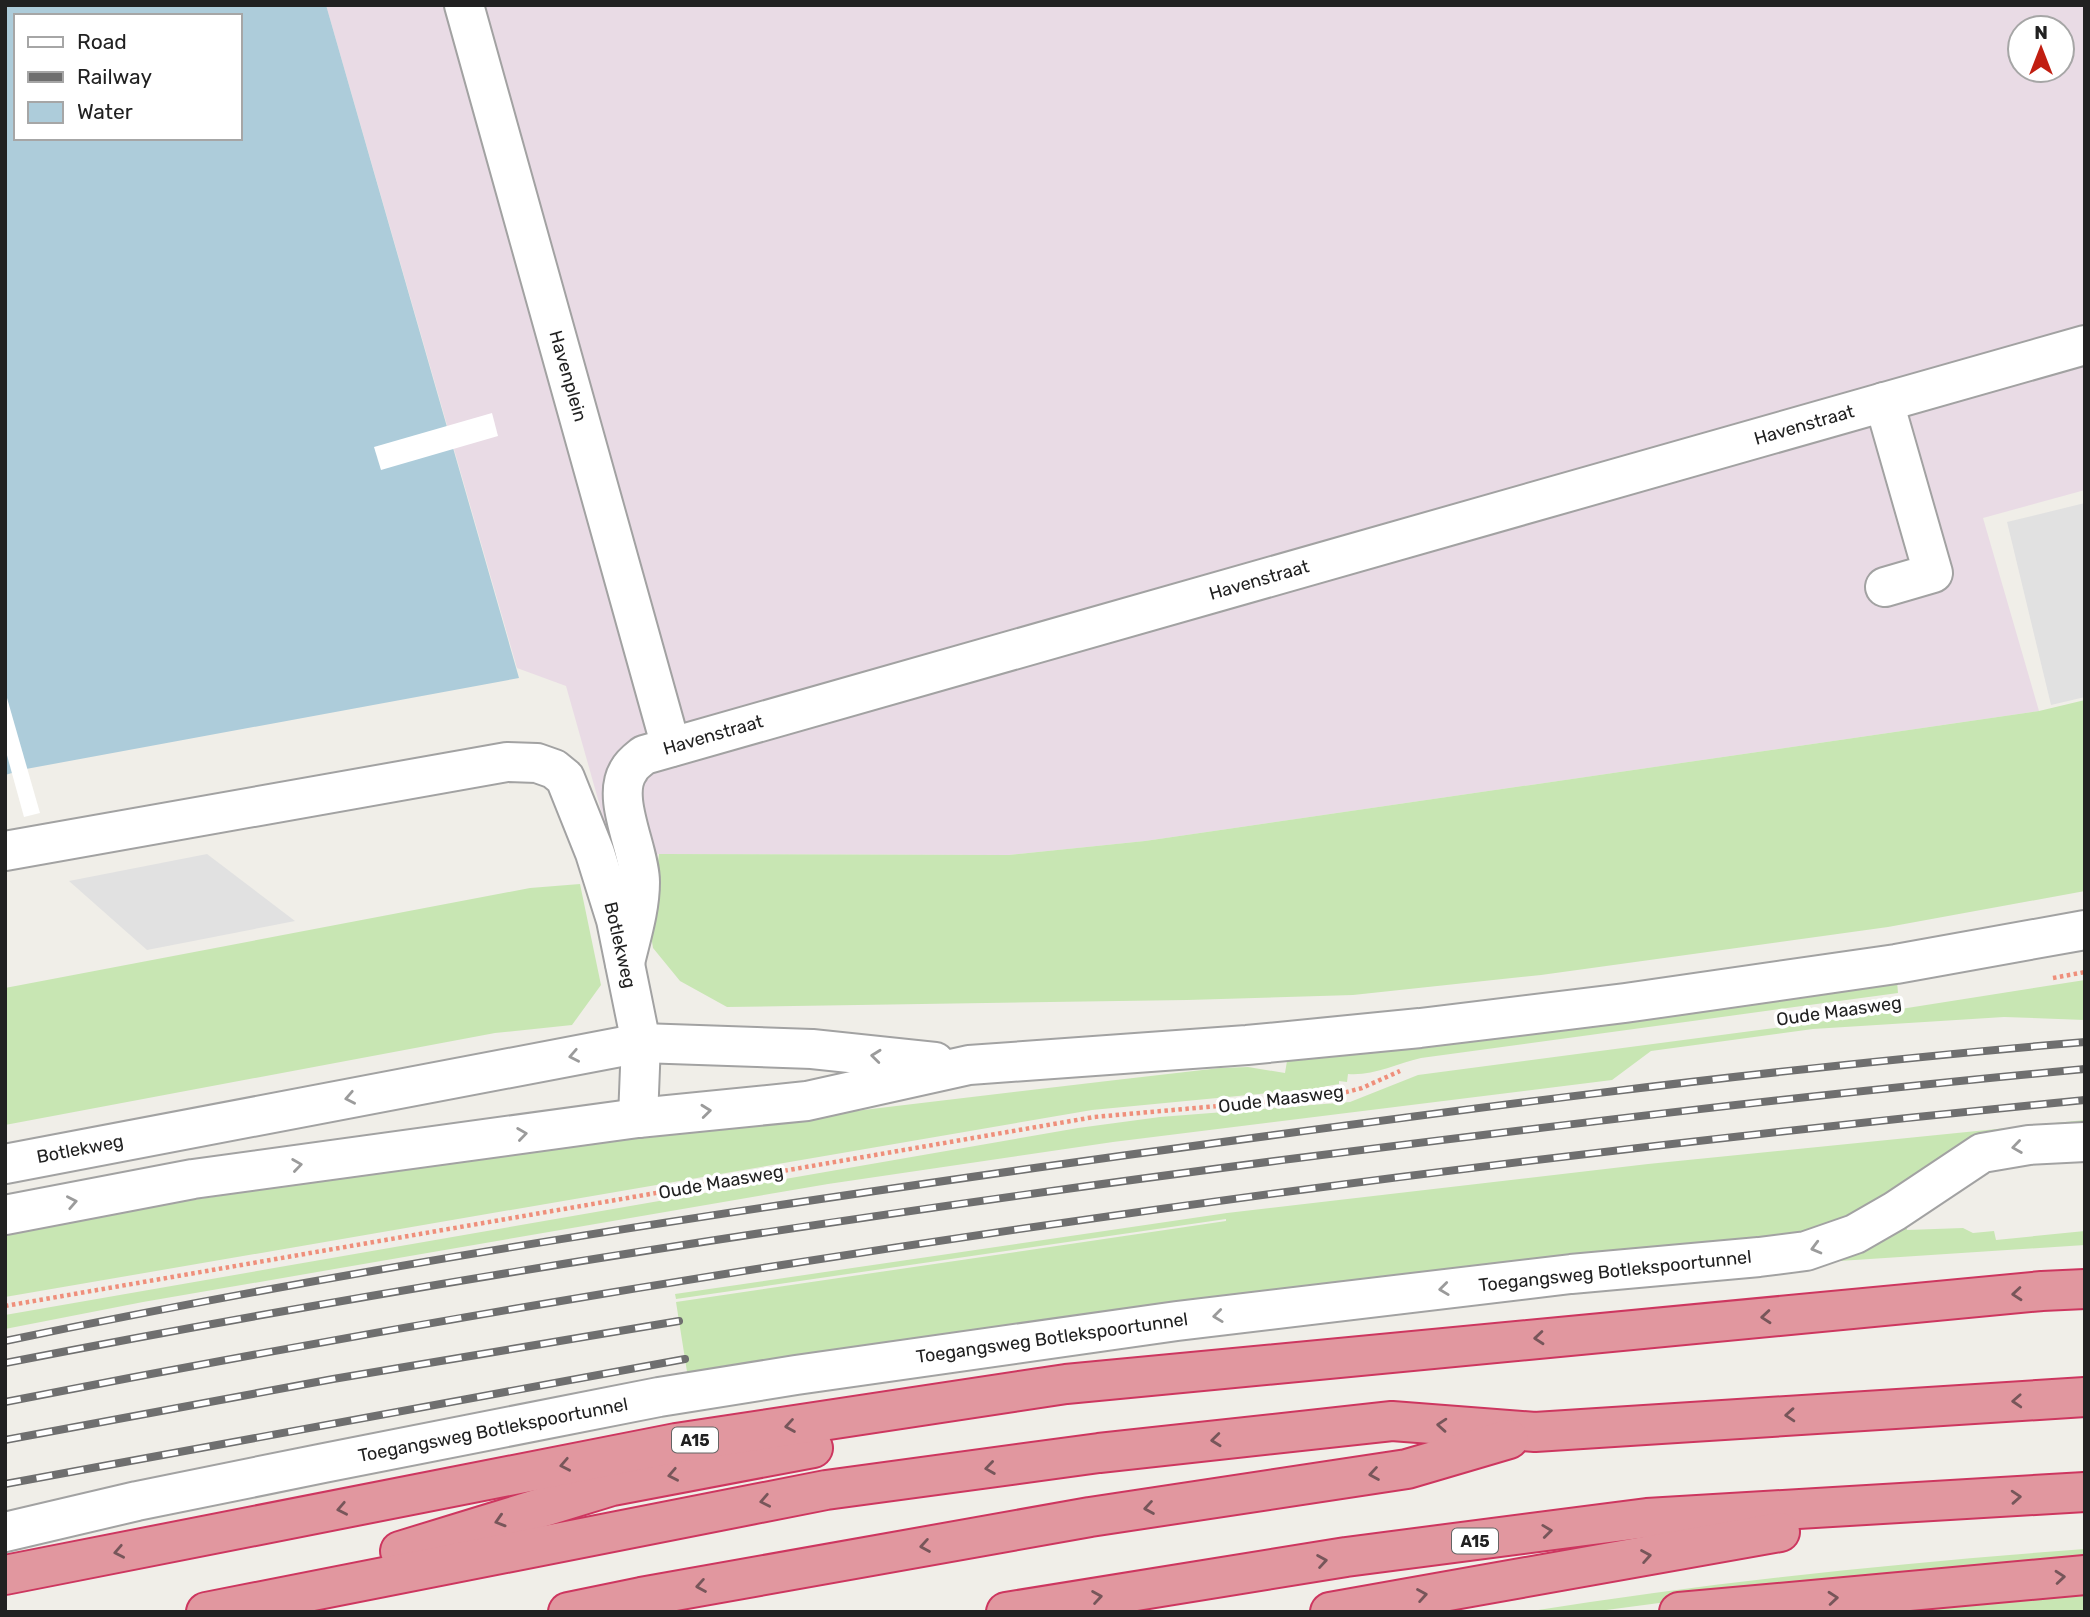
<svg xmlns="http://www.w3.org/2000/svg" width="2090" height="1617" viewBox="0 0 2090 1617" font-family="Rubik,sans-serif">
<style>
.industrial{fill:#e9dbe5;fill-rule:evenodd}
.grass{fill:#c8e6b3}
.parking{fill:#e1e1e1}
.water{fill:#adccda;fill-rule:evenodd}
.pier{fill:#fff}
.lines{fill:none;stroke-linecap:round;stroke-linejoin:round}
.minor-casing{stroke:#a2a2a2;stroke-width:42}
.highway-casing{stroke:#cd365f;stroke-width:42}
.path{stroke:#ef8f7b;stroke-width:4.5;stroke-dasharray:3.5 3.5;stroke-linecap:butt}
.minor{stroke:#fff;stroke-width:38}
.highway{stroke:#e1979f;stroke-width:38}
.rail-casing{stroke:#6f6f6f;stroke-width:8}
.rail{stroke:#fff;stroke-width:5;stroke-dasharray:16;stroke-linecap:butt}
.oneway{stroke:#9b9b9b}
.oneway2{stroke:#77565a}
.labels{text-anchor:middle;stroke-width:7;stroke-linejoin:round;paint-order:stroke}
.shield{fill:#fff;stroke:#646464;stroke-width:2}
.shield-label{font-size:16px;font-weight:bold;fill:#212121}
.street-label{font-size:18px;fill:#212121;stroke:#fff}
</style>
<rect width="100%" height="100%" fill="#f0eee8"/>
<path class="industrial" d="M326 5H2085V490L1983 518 2039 711 1145 841 1009 855 659 854 616 863 566 686 517 668ZM2020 28H2062V70H2020Z"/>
<g class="grass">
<path d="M2085 700V891L1888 927 1541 975 1353 995 1187 1000 727 1007 680 981 653 948 648 916 654 892 659 854 1009 855 1145 841 2039 711Z"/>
<path d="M580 884 601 985 572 1025 495 1033 5 1125V988L530 888Z"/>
<path d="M2085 980V1020L2004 1017 1813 1029 1651 1051 1612 1080 1113 1142 828 1184 143 1302 5 1329V1315L1078 1128 1160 1117 1350 1102 1418 1075 1812 1023Z"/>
<path d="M1897 981 1898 993 1421 1058C1396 1064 1373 1076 1348 1074L1347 1082 1339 1081V1084L1311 1089 1092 1110 5 1297V1230L54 1221C441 1160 831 1113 1220 1068L1248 1067 1285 1073 1287 1061 1419 1046Z"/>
<path d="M2085 1120V1129L1850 1227 688 1378 676 1302 1226 1221V1219L676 1299 675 1294 1227 1213 1648 1164Z"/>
<path d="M1906 1217 1907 1230 1963 1228 1973 1233 1994 1231 1996 1240 2085 1231V1245L1824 1262Z"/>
<path d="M2085 1549V1560L1682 1600 1591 1612H1525C1710 1582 1898 1563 2085 1549Z"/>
<path d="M2085 1591V1612H1882Z"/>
</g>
<g class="parking">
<path d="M2085 503V697L2051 705 2007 522Z"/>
<path d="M207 854 295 921 147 950 69 881Z"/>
</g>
<path class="water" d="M5 5H326L519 678 26 769 5 775ZM16 16H240V138H16Z"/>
<g class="pier">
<path d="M492 413 498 436 381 470 374 447Z"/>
<path d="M5 691 40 813 24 817 5 748Z"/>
</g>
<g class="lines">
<g class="minor-casing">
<g id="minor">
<path d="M464 5 671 747"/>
<path d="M1884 402 1933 573 1885 587"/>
<path d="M5 851 507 762 537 763 554 769 565 778 595 853 616 920 641 1043 638 1118"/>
<path d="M625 963C631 937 640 909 640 882 640 850 610 797 629 770 632 764 639 759 644 755L2085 345"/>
<path d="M5 1164 641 1043 812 1049 935 1062"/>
<path d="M5 1215 193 1179 638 1118 807 1101 969 1065 1247 1045 1420 1028 1625 1003 1896 964 2085 930"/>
<path d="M5 1532 137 1501 324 1463 659 1397 796 1375 1177 1321 1571 1274 1759 1257 1806 1251 1855 1234 1895 1211 1982 1153 2029 1145 2085 1142"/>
</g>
</g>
<g class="highway-casing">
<g id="highway">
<path d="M400 1551 612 1486 813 1448"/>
<path d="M5 1575 676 1443 1066 1384 2042 1291 2085 1289"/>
<path d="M206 1612 826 1490 1099 1453 1392 1421 1535 1432 2085 1397"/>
<path d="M568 1612 641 1597 1090 1517 1407 1469 1509 1439"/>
<path d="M1006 1612 1346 1557 1647 1518 2085 1492"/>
<path d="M1330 1612 1780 1532"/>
<path d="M1679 1612 2085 1575"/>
</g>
</g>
<g class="path">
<path d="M2053 978 2085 972"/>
<path d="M5 1306 1094 1117 1331 1096 1362 1088 1400 1071"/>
</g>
<use href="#minor" class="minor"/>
<use href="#highway" class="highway"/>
<g class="rail-casing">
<g id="rail">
<path d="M5 1341C374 1264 747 1208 1120 1156 1441 1112 1762 1069 2085 1042"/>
<path d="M5 1363C434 1279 865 1214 1298 1158 1560 1125 1822 1093 2085 1069"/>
<path d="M5 1402C693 1267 1387 1168 2085 1100"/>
<path d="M5 1440 333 1379 679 1321"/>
<path d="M5 1484 685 1359"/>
</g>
</g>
<use href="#rail" class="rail"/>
</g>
<defs><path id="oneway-chevron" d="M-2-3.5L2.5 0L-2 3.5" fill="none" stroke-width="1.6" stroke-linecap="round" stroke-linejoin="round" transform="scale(1.75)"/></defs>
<g class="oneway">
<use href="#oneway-chevron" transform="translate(574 1056) rotate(169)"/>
<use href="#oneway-chevron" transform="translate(876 1056) rotate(-174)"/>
<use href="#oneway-chevron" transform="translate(350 1098) rotate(169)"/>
<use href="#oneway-chevron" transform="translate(706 1111) rotate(-6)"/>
<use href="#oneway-chevron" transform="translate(522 1134) rotate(-8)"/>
<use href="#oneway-chevron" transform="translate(2017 1147) rotate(172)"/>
<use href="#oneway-chevron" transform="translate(297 1165) rotate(-8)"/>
<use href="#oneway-chevron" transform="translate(72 1202) rotate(-11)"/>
<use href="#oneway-chevron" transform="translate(1816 1248) rotate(165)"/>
<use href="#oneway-chevron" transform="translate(1444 1289) rotate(173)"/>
<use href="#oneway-chevron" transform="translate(1218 1316) rotate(173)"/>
</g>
<g class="oneway2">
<use href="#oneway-chevron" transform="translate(2017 1294) rotate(175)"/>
<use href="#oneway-chevron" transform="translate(1766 1317) rotate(175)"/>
<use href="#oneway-chevron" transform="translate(1539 1338) rotate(175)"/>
<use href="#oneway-chevron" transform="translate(2017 1401) rotate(177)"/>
<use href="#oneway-chevron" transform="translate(1790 1415) rotate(176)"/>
<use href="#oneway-chevron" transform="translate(1442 1425) rotate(-176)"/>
<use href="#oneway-chevron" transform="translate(790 1426) rotate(171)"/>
<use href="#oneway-chevron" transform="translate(1216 1440) rotate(174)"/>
<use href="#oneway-chevron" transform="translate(565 1465) rotate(169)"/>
<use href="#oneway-chevron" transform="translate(990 1468) rotate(172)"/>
<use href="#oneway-chevron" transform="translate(1374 1474) rotate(171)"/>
<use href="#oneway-chevron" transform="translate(673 1475) rotate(169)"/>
<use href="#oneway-chevron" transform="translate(2016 1497) rotate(-4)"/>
<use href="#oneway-chevron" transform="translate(765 1501) rotate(169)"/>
<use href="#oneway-chevron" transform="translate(1149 1508) rotate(171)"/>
<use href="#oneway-chevron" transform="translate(342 1509) rotate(169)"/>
<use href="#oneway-chevron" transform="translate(500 1521) rotate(163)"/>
<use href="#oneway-chevron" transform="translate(1547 1531) rotate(-7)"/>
<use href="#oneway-chevron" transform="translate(925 1546) rotate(170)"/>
<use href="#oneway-chevron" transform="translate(119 1552) rotate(169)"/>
<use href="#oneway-chevron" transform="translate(1646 1556) rotate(-10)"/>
<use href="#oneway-chevron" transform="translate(1322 1561) rotate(-9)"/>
<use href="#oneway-chevron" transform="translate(2060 1577) rotate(-5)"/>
<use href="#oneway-chevron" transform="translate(701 1586) rotate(170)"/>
<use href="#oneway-chevron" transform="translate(1422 1595) rotate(-10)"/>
<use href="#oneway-chevron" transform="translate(1097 1597) rotate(-9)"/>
<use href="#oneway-chevron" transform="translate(1833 1598) rotate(-5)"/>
</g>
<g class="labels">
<g class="shield">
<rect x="672" y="1427.5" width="46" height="25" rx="5"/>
<rect x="1452" y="1528.5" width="46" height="25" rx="5"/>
</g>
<g class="shield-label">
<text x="695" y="1446">A15</text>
<text x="1475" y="1547">A15</text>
</g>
<g class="street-label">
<text transform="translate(568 376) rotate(74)" y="6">Havenplein</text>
<text transform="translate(1804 425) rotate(-16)" y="6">Havenstraat</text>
<text transform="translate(1259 580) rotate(-16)" y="6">Havenstraat</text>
<text transform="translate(713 735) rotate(-16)" y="6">Havenstraat</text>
<text transform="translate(620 945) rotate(77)" y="6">Botlekweg</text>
<text transform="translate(1839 1011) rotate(-8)" y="6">Oude Maasweg</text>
<text transform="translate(1281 1099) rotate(-7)" y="6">Oude Maasweg</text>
<text transform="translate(80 1149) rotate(-11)" y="6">Botlekweg</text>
<text transform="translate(721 1182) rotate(-10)" y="6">Oude Maasweg</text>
<text transform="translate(1615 1271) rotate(-6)" y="6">Toegangsweg Botlekspoortunnel</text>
<text transform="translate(1052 1338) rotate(-8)" y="6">Toegangsweg Botlekspoortunnel</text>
<text transform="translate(493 1430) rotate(-11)" y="6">Toegangsweg Botlekspoortunnel</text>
</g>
</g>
<rect width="2090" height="1617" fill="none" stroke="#212121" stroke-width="14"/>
<rect x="14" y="14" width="228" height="126" fill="#ffffff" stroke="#a6a6a6" stroke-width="2"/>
<rect x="28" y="37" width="35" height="10" fill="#ffffff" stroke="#a6a6a6" stroke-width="2"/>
<text x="77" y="49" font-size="21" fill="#212121">Road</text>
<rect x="28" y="72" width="35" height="10" fill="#6f6f6f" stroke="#a6a6a6" stroke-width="2"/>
<text x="77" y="84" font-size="21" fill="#212121">Railway</text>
<rect x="28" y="102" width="35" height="21" fill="#adccda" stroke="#a6a6a6" stroke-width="2"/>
<text x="77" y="119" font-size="21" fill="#212121">Water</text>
<g transform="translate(2041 49)"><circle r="33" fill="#ffffff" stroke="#a6a6a6" stroke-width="2"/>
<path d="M0-5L12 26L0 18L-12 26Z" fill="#c11e11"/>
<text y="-10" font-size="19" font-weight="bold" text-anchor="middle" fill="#212121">N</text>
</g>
</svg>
